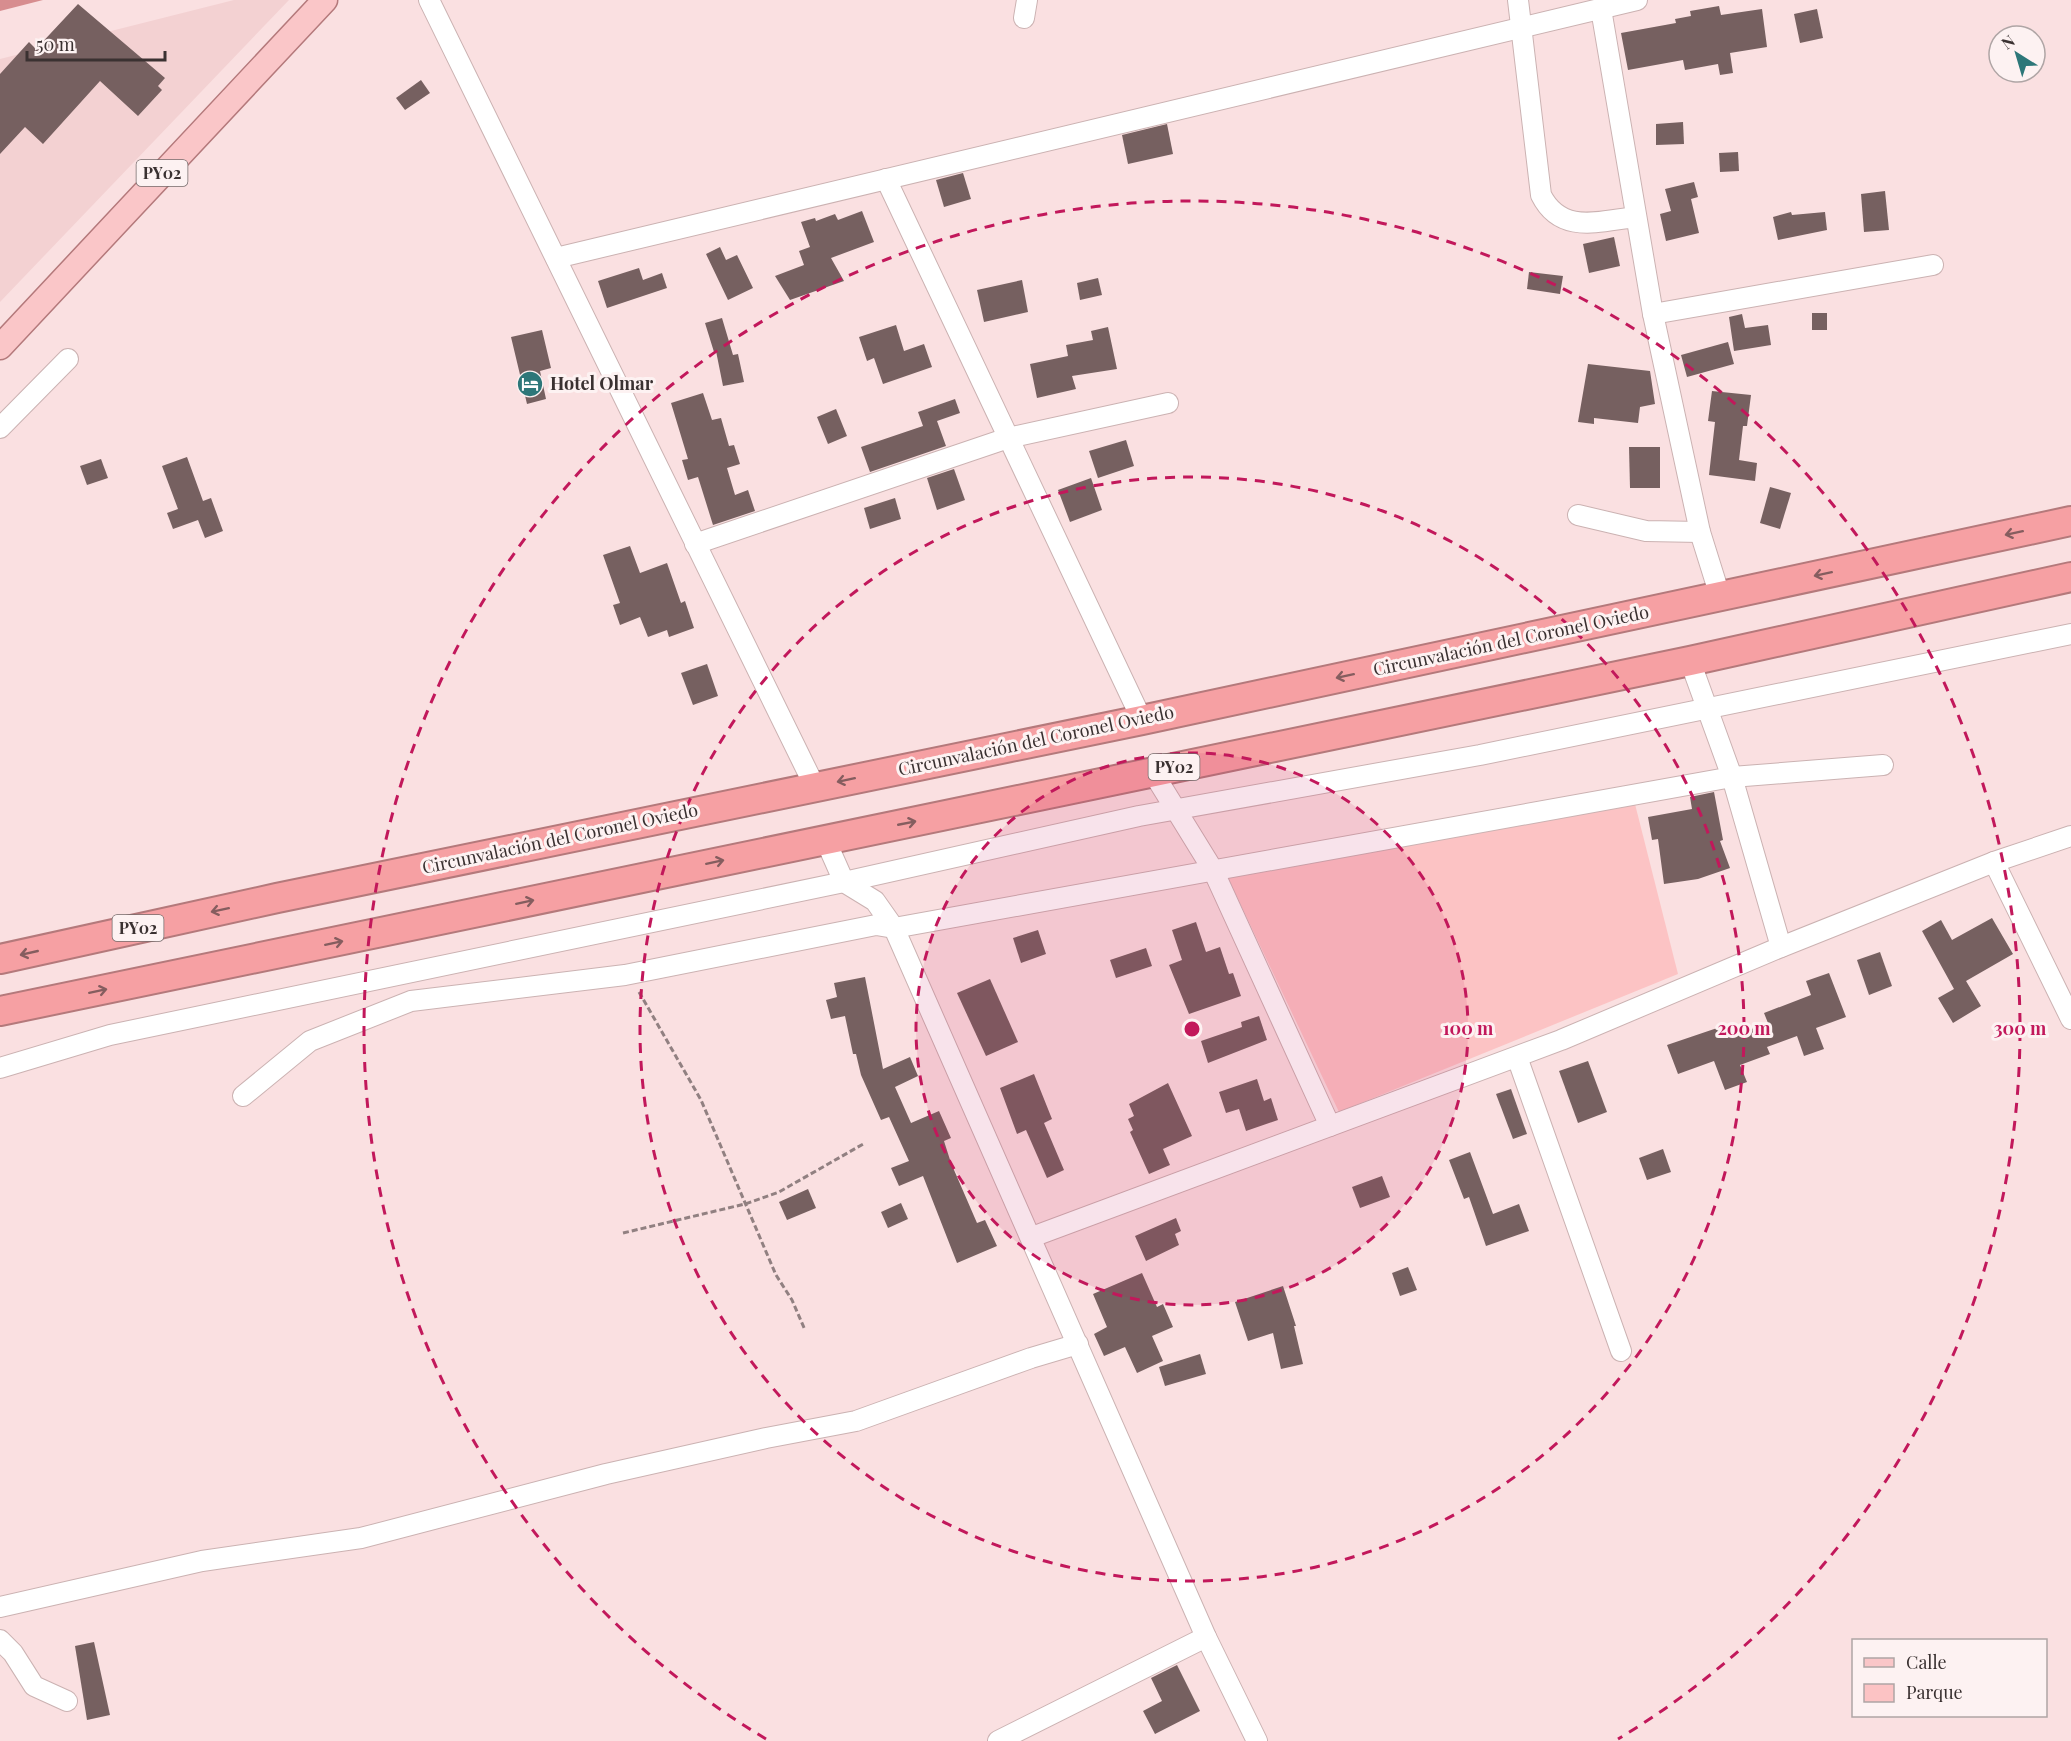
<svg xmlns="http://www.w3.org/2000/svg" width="2071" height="1741" viewBox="0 0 2071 1741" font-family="'Playfair Display',serif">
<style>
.built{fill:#f3d1d2}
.green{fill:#fcc3c4}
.forest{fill:#d78d8f}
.building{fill:#766060}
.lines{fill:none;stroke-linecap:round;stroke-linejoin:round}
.minor-casing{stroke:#cbb2b2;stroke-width:22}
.major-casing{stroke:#b4797b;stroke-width:27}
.highway-casing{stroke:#b4797b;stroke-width:32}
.path{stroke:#918081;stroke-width:3;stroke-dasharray:6 3;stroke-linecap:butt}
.minor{stroke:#fff;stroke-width:20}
.major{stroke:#fac6c8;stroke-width:24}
.highway{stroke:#f6a0a3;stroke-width:28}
.oneway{stroke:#855d5f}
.ring{fill:none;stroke:#c2185b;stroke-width:3;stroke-dasharray:10 8}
.labels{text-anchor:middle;stroke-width:6;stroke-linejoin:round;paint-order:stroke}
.shield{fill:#fdf2f2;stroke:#746b6b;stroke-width:1.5}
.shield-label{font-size:16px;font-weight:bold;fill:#3a3131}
.poi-label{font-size:18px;font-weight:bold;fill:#3a3131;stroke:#fdf2f2;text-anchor:start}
.street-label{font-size:18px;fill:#3a3131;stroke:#fdf2f2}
.centre{fill:#c2185b;stroke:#fdf2f2;stroke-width:3}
.ring-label{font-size:18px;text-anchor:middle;font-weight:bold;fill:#c2185b;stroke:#fdf2f2;stroke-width:6;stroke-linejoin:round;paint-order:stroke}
</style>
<rect width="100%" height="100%" fill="#fae0e1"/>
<path class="built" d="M234 0H289L0 302V59Z"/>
<path class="green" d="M1635 804 1678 974 1339 1112 1227 876Z"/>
<path class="forest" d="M0 0H43L0 11Z"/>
<g class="building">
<path d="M78 4 165 78 158 86 162 90 138 116 100 81 43 144 25 127 0 154V74L29 42 36 49Z"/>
<path d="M1719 6 1721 15 1762 9 1767 47 1730 53 1733 73 1720 75 1718 64 1685 70 1683 60 1628 70 1621 33 1676 23 1675 19 1691 16 1690 11Z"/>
<path d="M1817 9 1823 38 1800 43 1794 14Z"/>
<path d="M421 80 430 93 405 110 396 98Z"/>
<path d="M1683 122 1684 144 1656 145V124Z"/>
<path d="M1167 124 1173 154 1128 164 1122 135Z"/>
<path d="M1738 152 1739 171 1720 172 1719 153Z"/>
<path d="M963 173 971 199 944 207 936 180Z"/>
<path d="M1694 182 1698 197 1691 199 1699 233 1666 241 1660 214 1671 211 1665 189Z"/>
<path d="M1885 191 1889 230 1864 232 1861 194Z"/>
<path d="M862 211 874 242 831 258 844 281 790 300 775 276 804 265 799 251 810 247 801 222 815 218 816 221 835 214 838 220Z"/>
<path d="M1791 212 1792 215 1825 212 1827 230 1778 240 1773 217Z"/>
<path d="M1614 237 1620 266 1589 273 1583 244Z"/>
<path d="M720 247 726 260 737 255 753 288 728 300 706 254Z"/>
<path d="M639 268 643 280 662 273 667 288 607 308 598 281Z"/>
<path d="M1529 272 1563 276 1560 294 1527 289Z"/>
<path d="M1098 278 1102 295 1080 300 1077 283Z"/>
<path d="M1022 280 1028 312 984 322 977 290Z"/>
<rect x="1812" y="313" width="15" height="17"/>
<path d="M1742 314 1745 328 1768 325 1771 345 1734 351 1729 317Z"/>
<path d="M722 318 733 355 738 354 744 382 723 386 716 351 714 352 705 323Z"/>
<path d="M896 325 904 351 924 344 932 367 883 384 874 358 867 361 859 337Z"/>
<path d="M1108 327 1117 369 1072 376 1076 389 1037 398 1030 364 1068 356 1066 345 1093 340 1091 331Z"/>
<path d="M542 330 551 368 540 371 546 399 527 404 511 337Z"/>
<path d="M1728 342 1734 364 1687 377 1681 355Z"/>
<path d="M1588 364 1650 371 1655 404 1640 407 1638 423 1594 418V424L1578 422Z"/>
<path d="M1712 391 1751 395 1747 426H1743L1739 460 1757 463 1755 481 1709 475 1715 422 1708 421Z"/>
<path d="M703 393 712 420 721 418 729 446 734 445 740 464 727 468 735 495 748 490 755 511 713 525 698 477 688 480 682 460 688 459 671 403Z"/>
<path d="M955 399 960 413 937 421 946 446 870 472 861 447 923 426 918 412Z"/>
<path d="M836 409 847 436 828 444 817 417Z"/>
<path d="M1126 440 1134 466 1098 478 1089 451Z"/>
<path d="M1629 447H1660V488H1630Z"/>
<path d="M187 457 203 501 211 498 223 531 205 538 198 520 173 529 167 513 178 509 162 466Z"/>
<path d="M101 459 108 478 87 485 80 466Z"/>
<path d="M954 469 965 500 937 510 927 478Z"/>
<path d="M1091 478 1102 510 1070 522 1058 490Z"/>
<path d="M1770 487 1791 493 1780 529 1760 523Z"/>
<path d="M895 498 901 519 870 529 864 508Z"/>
<path d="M630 546 640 573 667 563 681 603 685 601 694 628 669 637 667 630 648 637 640 617 620 625 613 605 620 603 603 555Z"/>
<path d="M707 664 718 696 693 705 681 673Z"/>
<path d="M1714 792 1723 840 1720 841 1730 868 1698 879 1664 884 1658 839 1652 840 1648 817 1692 809 1690 797Z"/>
<path d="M1992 918 2013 954 1966 981 1981 1006 1953 1023 1938 998 1954 989 1922 931 1941 920 1952 940Z"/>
<path d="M1196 922 1206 952 1220 947 1229 974 1233 973 1241 996 1189 1014 1169 965 1182 960 1172 930Z"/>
<path d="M1038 930 1046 954 1021 963 1013 938Z"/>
<path d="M1146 948 1152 966 1116 978 1110 960Z"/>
<path d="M1880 952 1892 986 1869 995 1857 960Z"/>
<path d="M1829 973 1846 1017 1816 1028 1824 1049 1804 1056 1797 1036 1767 1047 1770 1054 1740 1065 1747 1082 1725 1090 1714 1061 1678 1074 1667 1045 1726 1025 1730 1037 1768 1023 1764 1013 1811 995 1806 981Z"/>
<path d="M865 977 883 1069 910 1057 918 1076 895 1087 911 1123 939 1111 951 1138 944 1141 951 1163 977 1223 985 1220 997 1246 957 1263 923 1176 899 1186 891 1168 909 1161 889 1117 881 1120 861 1075 856 1054H853L845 1016 831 1019 826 1000 837 997 834 983Z"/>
<path d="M990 979 1018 1042 986 1056 957 993Z"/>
<path d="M1259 1016 1267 1040 1208 1063 1201 1041 1242 1027 1241 1022Z"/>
<path d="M1588 1061 1607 1112 1578 1123 1559 1071Z"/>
<path d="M1034 1074 1052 1119 1044 1123 1064 1170 1047 1178 1026 1130 1017 1134 1000 1088Z"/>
<path d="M1257 1079 1264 1101 1271 1098 1278 1120 1246 1131 1239 1109 1226 1113 1219 1092Z"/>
<path d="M1168 1083 1192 1136 1163 1149 1170 1165 1149 1174 1130 1132 1133 1130 1128 1119 1134 1116 1129 1104Z"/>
<path d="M1511 1089 1527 1134 1513 1139 1496 1094Z"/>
<path d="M1663 1149 1671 1172 1647 1180 1639 1158Z"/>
<path d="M1470 1152 1493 1214 1519 1204 1529 1231 1486 1246 1469 1197 1464 1199 1449 1160Z"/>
<path d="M1382 1176 1390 1197 1360 1208 1352 1187Z"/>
<path d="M808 1189 816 1208 787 1220 779 1202Z"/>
<path d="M901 1203 908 1219 888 1228 881 1212Z"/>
<path d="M1176 1218 1181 1231 1175 1234 1179 1245 1146 1261 1135 1236Z"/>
<path d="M1408 1267 1417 1290 1400 1296 1392 1273Z"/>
<path d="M1142 1273 1157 1307 1163 1304 1173 1327 1152 1336 1163 1361 1137 1373 1125 1347 1104 1356 1094 1334 1107 1327 1093 1294Z"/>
<path d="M1283 1286 1296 1326H1294L1303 1364 1281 1369 1273 1333 1248 1341 1235 1302Z"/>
<path d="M1200 1354 1206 1374 1165 1386 1159 1367Z"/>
<path d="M94 1642 110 1715 87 1720 75 1646Z"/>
<path d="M1177 1665 1200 1711 1155 1734 1143 1711 1162 1701 1151 1678Z"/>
</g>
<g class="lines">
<g class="minor-casing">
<g id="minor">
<path d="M429 0 815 787"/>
<path d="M1518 0 1541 195C1561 235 1599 221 1636 217"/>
<path d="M1601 9 1653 314 1700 532 1720 596"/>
<path d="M1024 18 1027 0"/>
<path d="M886 179 1142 720"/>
<path d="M556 258 1637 0"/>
<path d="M1653 314 1933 265"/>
<path d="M0 428 68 359"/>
<path d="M1578 515 1646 531 1700 532"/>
<path d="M695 544 1008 438 1168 403"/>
<path d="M1690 661 1732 777 1781 947"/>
<path d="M1152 771 1213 870 1330 1126"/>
<path d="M825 839 844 882 875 901 894 928 1206 1637 1257 1741"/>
<path d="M1994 862 2071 1019"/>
<path d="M1517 1057 1621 1351"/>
<path d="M0 1068 110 1035 844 882 1139 816 1480 755 2071 634"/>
<path d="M243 1096 310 1041 411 1001 625 975 876 925 894 928 1732 777 1883 765"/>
<path d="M1032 1237 1561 1040 1781 947 1994 862 2071 836"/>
<path d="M0 1607 202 1561 361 1538 606 1474 766 1438 856 1421 1031 1358 1078 1344"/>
<path d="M0 1640 13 1653 34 1686 67 1701"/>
<path d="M998 1741 1206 1637"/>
</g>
</g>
<g class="major-casing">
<path id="major" d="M0 347 325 0"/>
</g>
<g class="highway-casing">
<g id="highway">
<path d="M0 959 277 898 1142 720 2071 521"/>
<path d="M0 1011 1690 661 2071 577"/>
</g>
</g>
<g class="path">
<path d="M639 992 701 1100 776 1275 792 1300 805 1330"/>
<path d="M623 1233 745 1204 779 1192 865 1143"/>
</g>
<use href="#minor" class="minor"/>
<use href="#major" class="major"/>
<use href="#highway" class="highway"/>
</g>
<defs><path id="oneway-shaft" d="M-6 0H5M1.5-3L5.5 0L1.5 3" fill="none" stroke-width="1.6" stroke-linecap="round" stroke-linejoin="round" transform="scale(1.5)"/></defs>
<g class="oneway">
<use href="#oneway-shaft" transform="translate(2014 533) rotate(168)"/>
<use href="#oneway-shaft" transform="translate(1823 574) rotate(168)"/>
<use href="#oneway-shaft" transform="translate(1345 676) rotate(168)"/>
<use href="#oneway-shaft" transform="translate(846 780) rotate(168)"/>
<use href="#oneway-shaft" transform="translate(907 823) rotate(-11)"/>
<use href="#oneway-shaft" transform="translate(715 862) rotate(-12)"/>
<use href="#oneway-shaft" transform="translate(525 902) rotate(-12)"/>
<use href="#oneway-shaft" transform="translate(220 910) rotate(168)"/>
<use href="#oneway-shaft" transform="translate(334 943) rotate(-12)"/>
<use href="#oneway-shaft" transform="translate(29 953) rotate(167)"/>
<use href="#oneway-shaft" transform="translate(98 991) rotate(-12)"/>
</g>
<circle cx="1192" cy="1029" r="276" fill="#c2185b" fill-opacity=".12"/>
<g class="ring">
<circle cx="1192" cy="1029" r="276"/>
<circle cx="1192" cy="1029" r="552"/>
<path d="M766 1739A828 828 0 1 1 1618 1739"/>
</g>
<defs>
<g id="hotel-disc" transform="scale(1.35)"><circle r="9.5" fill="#2d7779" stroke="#fdf2f2"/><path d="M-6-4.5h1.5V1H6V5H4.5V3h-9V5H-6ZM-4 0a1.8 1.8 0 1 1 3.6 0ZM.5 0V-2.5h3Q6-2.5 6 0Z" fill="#fff"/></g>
</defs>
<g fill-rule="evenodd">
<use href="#hotel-disc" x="530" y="384"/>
</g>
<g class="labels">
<g class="shield">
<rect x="136.5" y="160" width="51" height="26" rx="4.5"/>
<rect x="1148.5" y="754" width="51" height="26" rx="4.5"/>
<rect x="112.5" y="915" width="51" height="26" rx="4.5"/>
</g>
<g class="shield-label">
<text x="162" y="179">PY02</text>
<text x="1174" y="773">PY02</text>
<text x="138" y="934">PY02</text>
</g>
<g class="poi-label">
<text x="550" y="390">Hotel Olmar</text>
</g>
<g class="street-label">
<text transform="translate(1511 641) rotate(-12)" y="6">Circunvalación del Coronel Oviedo</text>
<text transform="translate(1036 741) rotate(-12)" y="6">Circunvalación del Coronel Oviedo</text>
<text transform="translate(560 839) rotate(-12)" y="6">Circunvalación del Coronel Oviedo</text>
</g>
</g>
<circle cx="1192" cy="1029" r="9" class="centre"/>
<g class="ring-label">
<text x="1468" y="1035">100 m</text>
<text x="1744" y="1035">200 m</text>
<text x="2020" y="1035">300 m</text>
</g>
<rect x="1852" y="1639" width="195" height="78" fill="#fdf2f2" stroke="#afa5a5" stroke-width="1.5"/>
<rect x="1864" y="1658" width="30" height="9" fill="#fac6c8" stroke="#afa5a5" stroke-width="1.5"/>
<text x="1906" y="1669" font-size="18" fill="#3a3131">Calle</text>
<rect x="1864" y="1684" width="30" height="18" fill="#fcc3c4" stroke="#afa5a5" stroke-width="1.5"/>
<text x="1906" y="1699" font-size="18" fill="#3a3131">Parque</text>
<g transform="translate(2017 54) rotate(323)"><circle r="28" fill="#fdf2f2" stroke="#afa5a5" stroke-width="1.5"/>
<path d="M0-4.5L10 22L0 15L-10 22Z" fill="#2d7779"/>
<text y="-9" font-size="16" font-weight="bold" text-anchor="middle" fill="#3a3131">N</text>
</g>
<path d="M27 51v9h138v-9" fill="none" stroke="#3a3131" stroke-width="3"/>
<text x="36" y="51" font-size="18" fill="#3a3131" stroke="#fdf2f2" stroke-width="4.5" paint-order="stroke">50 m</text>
</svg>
